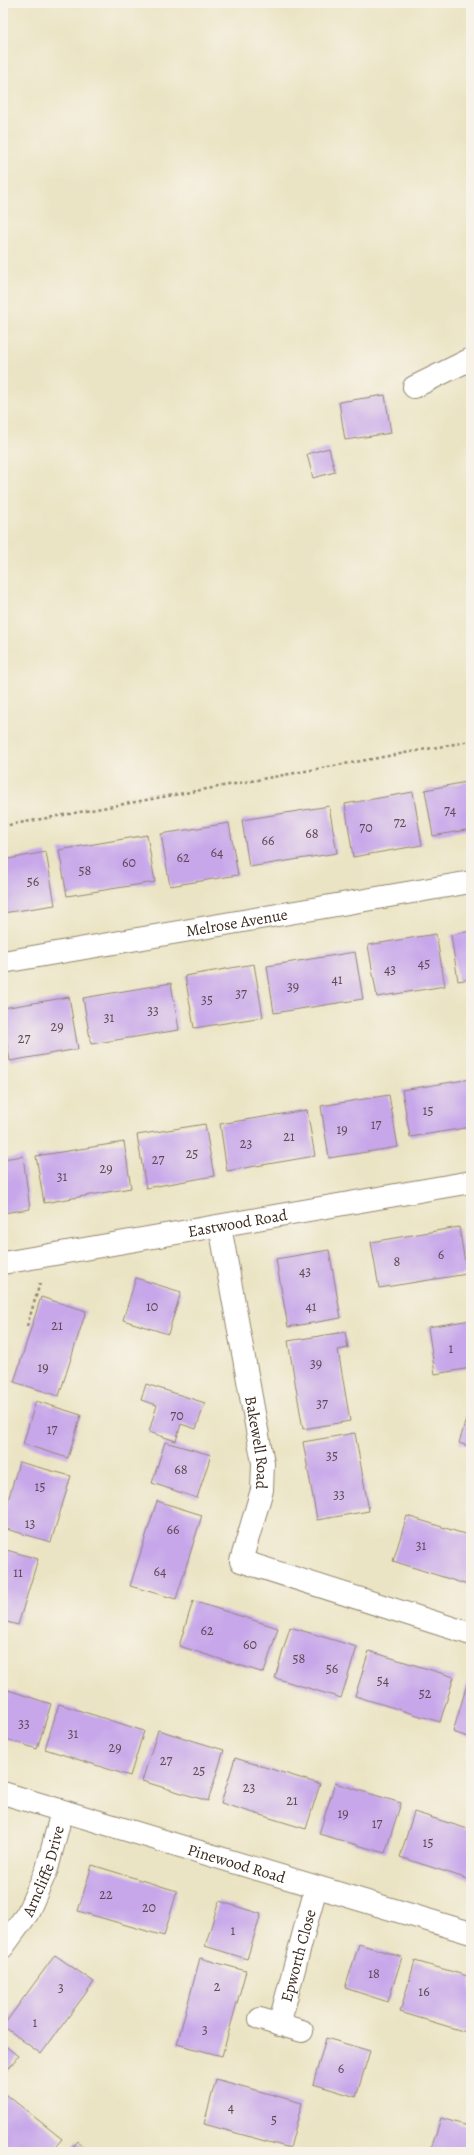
<svg xmlns="http://www.w3.org/2000/svg" width="474" height="2155" viewBox="0 0 474 2155" font-family="Alegreya,serif">
<style>
.building{fill:#c7a7ea}
.lines{fill:none;stroke-linecap:round;stroke-linejoin:round}
.minor-casing{stroke:#938771;stroke-width:24}
.path{stroke:#938771;stroke-width:2.5;stroke-dasharray:3 3;stroke-linecap:butt}
.minor{stroke:#fff;stroke-width:22}
.labels{text-anchor:middle;stroke-width:3;stroke-linejoin:round;paint-order:stroke}
.number-label{font-size:14px;fill:#5e4951}
.street-label{font-size:16px;fill:#3b2a1e;stroke:#f7f3e8}
</style>
<rect width="100%" height="100%" fill="#f7f3e8"/>
<filter id="ink" filterUnits="userSpaceOnUse"><feTurbulence type="fractalNoise" baseFrequency=".025" numOctaves="2"/><feDisplacementMap in="SourceGraphic" scale="8" xChannelSelector="R" yChannelSelector="G"/><feConvolveMatrix kernelMatrix="1 2 1 2 8 2 1 2 1" color-interpolation-filters="sRGB"/></filter>
<filter id="wash" filterUnits="userSpaceOnUse"><feTurbulence type="fractalNoise" baseFrequency=".012" numOctaves="4" result="noise"/><feDisplacementMap in="SourceGraphic" scale="16" xChannelSelector="R" yChannelSelector="G"/><feGaussianBlur stdDeviation="0.9" result="paint"/><feColorMatrix in="noise" values="0 0 0 0 0 0 0 0 0 0 0 0 0 0 0 0 0 1.4 0 .05"/><feComposite in="paint" operator="in"/></filter>
<g filter="url(#wash)">
<rect width="100%" height="100%" fill="#ebe4c4"/>
<g id="blocks">
<g class="building">
<path d="M385 395 391 433 345 440 339 402Z"/>
<path d="M329 448 335 472 313 478 307 454Z"/>
<path d="M471 781V829L433 836 425 790Z"/>
<path d="M413 792 422 845 353 857 345 804Z"/>
<path d="M329 806 337 853 249 867 242 820Z"/>
<path d="M229 823 238 875 170 886 161 834Z"/>
<path d="M147 835 155 882 67 896 59 850Z"/>
<path d="M46 852 55 905 3 913V860Z"/>
<path d="M471 931V979L458 981 451 935Z"/>
<path d="M436 934 445 986 377 997 368 945Z"/>
<path d="M355 952 363 999 274 1013 267 966Z"/>
<path d="M254 964 263 1017 194 1028 185 976Z"/>
<path d="M171 983 179 1030 91 1044 83 998Z"/>
<path d="M69 997 78 1049 10 1061 3 1020V1008Z"/>
<path d="M471 1079V1127L410 1137 402 1090Z"/>
<path d="M389 1095 398 1147 329 1158 321 1106Z"/>
<path d="M307 1110 315 1156 227 1171 220 1124Z"/>
<path d="M205 1124 214 1176 146 1188 137 1135Z"/>
<path d="M124 1142 131 1188 44 1203 36 1156Z"/>
<path d="M23 1156 30 1209 3 1213V1159Z"/>
<path d="M459 1227 467 1274 379 1288 371 1242Z"/>
<path d="M329 1250 341 1318 288 1327 276 1259Z"/>
<path d="M136 1278 181 1292 168 1334 123 1320Z"/>
<path d="M41 1297 86 1311 59 1396 14 1382Z"/>
<path d="M471 1320V1368L435 1374 428 1327Z"/>
<path d="M345 1332 348 1348 338 1350 350 1421 303 1429 288 1341Z"/>
<path d="M146 1384 205 1403 196 1429 181 1424 176 1441 149 1432 157 1405 141 1400Z"/>
<path d="M36 1401 81 1415 68 1458 23 1444Z"/>
<path d="M471 1403V1447L459 1443Z"/>
<path d="M355 1433 369 1511 317 1520 303 1442Z"/>
<path d="M165 1442 211 1455 197 1498 152 1483Z"/>
<path d="M19 1462 71 1476 51 1542 3 1528V1518Z"/>
<path d="M157 1501 202 1515 176 1599 130 1586Z"/>
<path d="M407 1516 471 1536V1586L393 1561Z"/>
<path d="M3 1549 38 1559 18 1625 3 1621Z"/>
<path d="M193 1601 278 1628 264 1673 179 1646Z"/>
<path d="M290 1627 357 1647 341 1698 275 1678Z"/>
<path d="M369 1651 454 1677 440 1722 355 1696Z"/>
<path d="M468 1681 471 1682V1738L453 1732Z"/>
<path d="M8 1690 51 1704 37 1749 3 1738V1707Z"/>
<path d="M59 1704 144 1731 130 1776 45 1749Z"/>
<path d="M158 1730 224 1750 208 1801 142 1781Z"/>
<path d="M235 1758 320 1784 306 1829 221 1803Z"/>
<path d="M335 1783 401 1803 385 1853 319 1834Z"/>
<path d="M414 1812 471 1830V1880L400 1857Z"/>
<path d="M92 1865 177 1891 164 1936 78 1911Z"/>
<path d="M219 1901 261 1914 247 1959 205 1946Z"/>
<path d="M359 1944 402 1957 388 2002 345 1988Z"/>
<path d="M55 1955 94 1982 41 2054 3 2026Z"/>
<path d="M200 1958 246 1971 222 2056 177 2044Z"/>
<path d="M415 1961 471 1977V2016L466 2032 400 2012Z"/>
<path d="M326 2038 370 2051 356 2097 313 2084Z"/>
<path d="M3 2044 18 2056 3 2076Z"/>
<path d="M216 2079 302 2103 290 2148 204 2124Z"/>
<path d="M3 2092 62 2139 51 2152H3Z"/>
<path d="M441 2118 471 2127V2152H430Z"/>
<path d="M77 2141 90 2152H68Z"/>
</g>
</g>
</g>
<g filter="url(#ink)">
<use href="#blocks" fill-opacity="0" stroke="#938771" stroke-width="1"/>
<g class="lines">
<g class="minor-casing">
<g id="minor">
<path d="M414 387 471 359"/>
<path id="s1" d="M3 962 471 882"/>
<path id="s2" d="M220 1226 263 1463 262 1490 241 1561 471 1634"/>
<path id="s3" d="M3 1263 471 1182"/>
<path id="s4" d="M3 1793 471 1933"/>
<path id="s5" d="M3 1947 27 1914 47 1869 62 1811"/>
<path d="M260 2019 302 2031"/>
<path id="s6" d="M279 2025 316 1887"/>
</g>
</g>
<g class="path">
<path d="M3 826 471 741"/>
<path d="M27 1326 40 1283"/>
</g>
<use href="#minor" class="minor"/>
</g>
</g>
<g class="labels">
<g class="number-label">
<text x="450" y="815">74</text>
<text x="400" y="827">72</text>
<text x="366" y="832">70</text>
<text x="312" y="838">68</text>
<text x="268" y="845">66</text>
<text x="217" y="857">64</text>
<text x="183" y="862">62</text>
<text x="129" y="867">60</text>
<text x="85" y="875">58</text>
<text x="33" y="886">56</text>
<text x="424" y="968">45</text>
<text x="390" y="974">43</text>
<text x="337" y="984">41</text>
<text x="293" y="991">39</text>
<text x="241" y="998">37</text>
<text x="207" y="1004">35</text>
<text x="153" y="1015">33</text>
<text x="109" y="1022">31</text>
<text x="57" y="1031">29</text>
<text x="24" y="1043">27</text>
<text x="428" y="1115">15</text>
<text x="376" y="1129">17</text>
<text x="342" y="1134">19</text>
<text x="289" y="1141">21</text>
<text x="246" y="1148">23</text>
<text x="192" y="1158">25</text>
<text x="158" y="1164">27</text>
<text x="106" y="1173">29</text>
<text x="62" y="1181">31</text>
<text x="441" y="1259">6</text>
<text x="397" y="1266">8</text>
<text x="305" y="1276">43</text>
<text x="152" y="1311">10</text>
<text x="311" y="1311">41</text>
<text x="57" y="1330">21</text>
<text x="451" y="1353">1</text>
<text x="316" y="1368">39</text>
<text x="43" y="1372">19</text>
<text x="322" y="1408">37</text>
<text x="177" y="1420">70</text>
<text x="52" y="1434">17</text>
<text x="332" y="1460">35</text>
<text x="181" y="1474">68</text>
<text x="40" y="1491">15</text>
<text x="339" y="1499">33</text>
<text x="30" y="1528">13</text>
<text x="173" y="1534">66</text>
<text x="421" y="1550">31</text>
<text x="160" y="1576">64</text>
<text x="18" y="1577">11</text>
<text x="207" y="1635">62</text>
<text x="250" y="1649">60</text>
<text x="299" y="1663">58</text>
<text x="332" y="1673">56</text>
<text x="383" y="1685">54</text>
<text x="425" y="1698">52</text>
<text x="24" y="1728">33</text>
<text x="73" y="1738">31</text>
<text x="115" y="1752">29</text>
<text x="166" y="1765">27</text>
<text x="199" y="1775">25</text>
<text x="249" y="1792">23</text>
<text x="292" y="1805">21</text>
<text x="343" y="1818">19</text>
<text x="377" y="1828">17</text>
<text x="428" y="1847">15</text>
<text x="106" y="1899">22</text>
<text x="149" y="1912">20</text>
<text x="233" y="1935">1</text>
<text x="374" y="1978">18</text>
<text x="217" y="1991">2</text>
<text x="61" y="1992">3</text>
<text x="424" y="1996">16</text>
<text x="35" y="2027">1</text>
<text x="205" y="2034">3</text>
<text x="341" y="2073">6</text>
<text x="231" y="2112">4</text>
<text x="274" y="2124">5</text>
</g>
<g class="street-label">
<text dy="6" stroke="none"><textPath href="#s1" startOffset="237">Melrose Avenue</textPath></text>
<text dy="6" stroke="none"><textPath href="#s3" startOffset="238">Eastwood Road</textPath></text>
<text dy="6" stroke="none"><textPath href="#s2" startOffset="220">Bakewell Road</textPath></text>
<text dy="6" stroke="none"><textPath href="#s4" startOffset="244">Pinewood Road</textPath></text>
<text dy="6" stroke="none"><textPath href="#s5" startOffset="87">Arncliffe Drive</textPath></text>
<text dy="6" stroke="none"><textPath href="#s6" startOffset="72">Epworth Close</textPath></text>
</g>
</g>
<rect width="474" height="2155" fill="none" stroke="#f7f3e8" stroke-width="16"/>
</svg>
